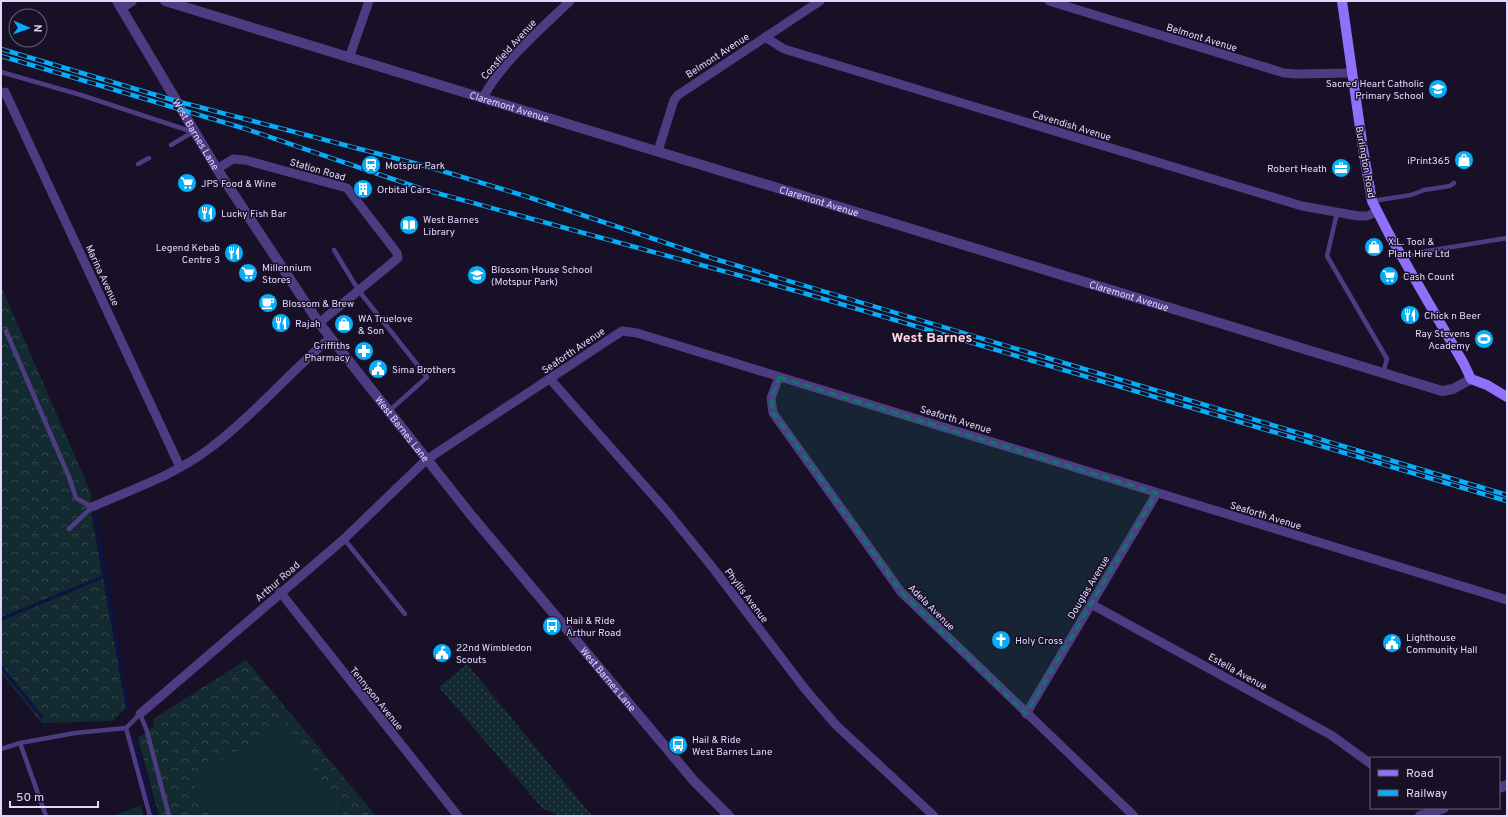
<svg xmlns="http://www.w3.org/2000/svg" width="1508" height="817" viewBox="0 0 1508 817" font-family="Overpass,sans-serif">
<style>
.grass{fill:url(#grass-dots)}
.forest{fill:url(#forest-crowns)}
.garden{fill:#132b30}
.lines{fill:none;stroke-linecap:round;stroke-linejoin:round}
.stream{stroke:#0c1443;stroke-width:3.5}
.service{stroke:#4e3c83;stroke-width:4.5}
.minor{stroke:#4e3c83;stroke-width:9}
.tertiary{stroke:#4e3c83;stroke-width:10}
.secondary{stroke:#906ffb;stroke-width:10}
.rail-casing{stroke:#07adf9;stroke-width:4.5}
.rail{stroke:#181026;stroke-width:3;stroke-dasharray:9;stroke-linecap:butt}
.marked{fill:#0f766e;fill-opacity:0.2;stroke:#0f766e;stroke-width:3;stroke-dasharray:8 5;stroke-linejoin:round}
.labels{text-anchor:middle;stroke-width:3;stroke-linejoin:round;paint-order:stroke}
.street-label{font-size:10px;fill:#e3d6fe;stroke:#181026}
.poi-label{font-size:10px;fill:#e3d6fe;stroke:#181026;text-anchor:start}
.district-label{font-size:14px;font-weight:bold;fill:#fed8e8;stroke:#181026}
</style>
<defs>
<pattern id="grass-dots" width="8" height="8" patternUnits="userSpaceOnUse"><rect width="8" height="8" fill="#132b30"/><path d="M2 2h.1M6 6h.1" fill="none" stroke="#35494f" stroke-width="1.8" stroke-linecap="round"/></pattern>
<pattern id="forest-crowns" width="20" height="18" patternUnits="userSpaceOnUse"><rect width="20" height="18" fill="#132b30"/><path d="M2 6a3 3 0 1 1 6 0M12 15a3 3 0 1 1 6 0" fill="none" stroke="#35494f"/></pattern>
</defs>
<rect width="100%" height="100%" fill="#181026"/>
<path class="grass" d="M467 664 592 816H560L542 808 439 687Z"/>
<g class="forest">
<path d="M1 286 91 493 92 517 126 708 112 721 42 723 1 673Z"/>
<path d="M246 660 376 816H159L138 738 154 726 153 719Z"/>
</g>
<g class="garden">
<path d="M284 721 344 816H214L191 780Z"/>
<path d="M141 805 144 816H112Z"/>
</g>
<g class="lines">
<g class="stream">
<path d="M95 516 128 710"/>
<path d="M1 619 105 576"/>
<path d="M1 667 41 716"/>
<path d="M134 739 155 816"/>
</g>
<g class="service">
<path d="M1 72 81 95 193 132"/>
<path d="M171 145 193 132"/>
<path d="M138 164 149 158"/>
<path d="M1372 201 1411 195 1424 190 1450 186 1454 183"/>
<path d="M1337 213 1327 256 1387 359 1383 373"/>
<path d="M334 250 359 291 427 377 389 411"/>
<path d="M1403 259 1421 252 1507 238"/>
<path d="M6 331 69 477 76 498 92 507 69 529"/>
<path d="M344 539 405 614"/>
<path d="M20 743 46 816"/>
<path d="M1 749 20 743 75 733 126 728"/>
<path d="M150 816 126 728 140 714 147 731 169 816"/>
</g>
<g class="minor">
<path d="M1049 1 1284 73 1297 74 1351 73"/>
<path d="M765 37 784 49 1302 206 1358 216H1367L1376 212"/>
<path d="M349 58 369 1"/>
<path d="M5 92 180 467"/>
<path d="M483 98C498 66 544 26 570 1"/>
<path d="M658 151 674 100 678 95 820 1"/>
<path d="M217 169 233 159 245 160 347 188 397 253 398 258 319 323"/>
<path d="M779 377 771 398 773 413 901 592 1134 816"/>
<path d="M550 379 665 509 713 568 805 689 836 725 934 816"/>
<path d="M92 507C132 489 173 476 209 449 254 415 288 374 330 338"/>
<path d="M280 592 458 816"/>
<path d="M1091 604 1331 735 1371 764"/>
<path d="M140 714 344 539 426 460 622 331 637 333 1507 600"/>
<path d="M1026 714 1157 493"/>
</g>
<g class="tertiary">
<path id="s1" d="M117 1 217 169 319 323 471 515 694 781 729 816"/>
<path id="s2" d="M165 1 1442 391 1453 389 1471 379"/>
<path d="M121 8 132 1"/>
<path d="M1499 788 1507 785"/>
<path d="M1420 816 1444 808"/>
</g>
<path class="secondary" d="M1342 1 1363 149 1372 201 1390 236 1464 364 1471 379 1487 385 1507 397"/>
<g class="rail-casing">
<g id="rail">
<path d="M1 49 176 101 429 167 525 196 705 256 1507 495"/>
<path d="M1 56 246 129 422 189 800 292 1507 501"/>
</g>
</g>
<use href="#rail" class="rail"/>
</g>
<path class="marked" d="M779 377 1157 493 1026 714 901 592 773 413 771 398Z"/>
<defs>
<g id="school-disc" transform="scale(1)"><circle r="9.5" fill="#07adf9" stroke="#181026"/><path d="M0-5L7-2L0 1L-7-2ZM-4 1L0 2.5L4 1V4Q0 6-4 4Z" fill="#fff"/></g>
<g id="shop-disc" transform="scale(1)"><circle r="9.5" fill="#07adf9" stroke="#181026"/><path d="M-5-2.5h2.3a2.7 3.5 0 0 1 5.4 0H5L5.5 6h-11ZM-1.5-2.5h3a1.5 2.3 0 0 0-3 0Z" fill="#fff"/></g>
<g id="station-disc" transform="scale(1)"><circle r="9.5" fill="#07adf9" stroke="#181026"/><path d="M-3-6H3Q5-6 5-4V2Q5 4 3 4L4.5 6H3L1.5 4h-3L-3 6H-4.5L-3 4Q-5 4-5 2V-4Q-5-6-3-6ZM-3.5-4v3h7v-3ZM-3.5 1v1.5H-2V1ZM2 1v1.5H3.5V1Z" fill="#fff"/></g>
<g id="office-disc" transform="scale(1)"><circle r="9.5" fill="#07adf9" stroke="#181026"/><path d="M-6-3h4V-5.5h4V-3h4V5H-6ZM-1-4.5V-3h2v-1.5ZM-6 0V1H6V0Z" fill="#fff"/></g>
<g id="supermarket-disc" transform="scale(1)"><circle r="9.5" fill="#07adf9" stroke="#181026"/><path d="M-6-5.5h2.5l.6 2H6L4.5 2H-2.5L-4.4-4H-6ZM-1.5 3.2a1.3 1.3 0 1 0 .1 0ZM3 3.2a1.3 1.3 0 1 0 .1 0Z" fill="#fff"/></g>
<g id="building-disc" transform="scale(1)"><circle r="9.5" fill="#07adf9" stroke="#181026"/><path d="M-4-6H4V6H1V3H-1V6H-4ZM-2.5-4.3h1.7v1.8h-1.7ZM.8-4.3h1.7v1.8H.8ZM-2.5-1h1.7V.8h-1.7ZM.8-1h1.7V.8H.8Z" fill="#fff"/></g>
<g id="restaurant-disc" transform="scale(1)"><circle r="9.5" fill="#07adf9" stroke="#181026"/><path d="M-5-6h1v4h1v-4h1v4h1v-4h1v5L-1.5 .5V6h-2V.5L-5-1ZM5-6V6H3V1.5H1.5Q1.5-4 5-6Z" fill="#fff"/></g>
<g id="library-disc" transform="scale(1)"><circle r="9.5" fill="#07adf9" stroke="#181026"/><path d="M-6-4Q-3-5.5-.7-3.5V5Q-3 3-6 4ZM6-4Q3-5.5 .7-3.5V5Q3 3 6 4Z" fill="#fff"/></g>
<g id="cafe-disc" transform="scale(1)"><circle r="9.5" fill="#07adf9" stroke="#181026"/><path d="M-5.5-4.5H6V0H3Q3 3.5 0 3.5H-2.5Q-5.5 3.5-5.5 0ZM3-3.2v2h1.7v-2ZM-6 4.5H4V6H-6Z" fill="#fff"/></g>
<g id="stadium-disc" transform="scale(1)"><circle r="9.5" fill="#07adf9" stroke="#181026"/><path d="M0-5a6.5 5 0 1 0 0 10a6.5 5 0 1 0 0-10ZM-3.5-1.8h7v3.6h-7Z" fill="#fff"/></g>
<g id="pharmacy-disc" transform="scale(1)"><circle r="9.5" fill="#07adf9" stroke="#181026"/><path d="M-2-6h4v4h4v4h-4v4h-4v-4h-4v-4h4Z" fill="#fff"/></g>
<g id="civic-disc" transform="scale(1)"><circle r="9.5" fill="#07adf9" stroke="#181026"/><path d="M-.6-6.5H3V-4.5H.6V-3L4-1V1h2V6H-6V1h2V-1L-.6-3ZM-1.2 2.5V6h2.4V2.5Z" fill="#fff"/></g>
<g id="bus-disc" transform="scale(1)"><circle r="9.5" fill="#07adf9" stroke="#181026"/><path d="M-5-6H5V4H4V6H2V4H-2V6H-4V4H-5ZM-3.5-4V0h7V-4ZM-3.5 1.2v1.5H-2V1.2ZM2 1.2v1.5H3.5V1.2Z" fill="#fff"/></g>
<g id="church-disc" transform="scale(1)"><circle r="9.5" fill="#07adf9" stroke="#181026"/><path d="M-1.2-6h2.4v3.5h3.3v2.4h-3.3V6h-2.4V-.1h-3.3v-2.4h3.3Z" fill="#fff"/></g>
</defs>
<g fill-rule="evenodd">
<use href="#school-disc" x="1438" y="89"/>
<use href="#shop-disc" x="1464" y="160"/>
<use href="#station-disc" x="371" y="165"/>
<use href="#office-disc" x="1341" y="168"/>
<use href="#supermarket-disc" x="187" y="183"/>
<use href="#building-disc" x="363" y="189"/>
<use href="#restaurant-disc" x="207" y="213"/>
<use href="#library-disc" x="409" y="225"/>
<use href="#shop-disc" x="1374" y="247"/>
<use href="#restaurant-disc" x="234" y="253"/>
<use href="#supermarket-disc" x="248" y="273"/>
<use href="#school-disc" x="477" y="275"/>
<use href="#supermarket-disc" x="1389" y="276"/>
<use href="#cafe-disc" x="268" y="303"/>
<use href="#restaurant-disc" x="1410" y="315"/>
<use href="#restaurant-disc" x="281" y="323"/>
<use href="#shop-disc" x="344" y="324"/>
<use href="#stadium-disc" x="1484" y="339"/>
<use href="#pharmacy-disc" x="364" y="351"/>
<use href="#civic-disc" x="378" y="369"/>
<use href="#bus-disc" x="552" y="626"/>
<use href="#church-disc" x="1001" y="640"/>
<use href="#civic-disc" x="1392" y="643"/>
<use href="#civic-disc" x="442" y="653"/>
<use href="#bus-disc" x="678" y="745"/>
</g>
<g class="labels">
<g class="street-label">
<text transform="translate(1202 37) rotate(17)" y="4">Belmont Avenue</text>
<text transform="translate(508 49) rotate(-48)" y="4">Consfield Avenue</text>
<text transform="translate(717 55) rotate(-33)" y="4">Belmont Avenue</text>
<text dy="4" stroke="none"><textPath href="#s2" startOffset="360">Claremont Avenue</textPath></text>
<text transform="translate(1072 125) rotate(17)" y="4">Cavendish Avenue</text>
<text dy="4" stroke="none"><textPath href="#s1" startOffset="155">West Barnes Lane</textPath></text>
<text transform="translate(1366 162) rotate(80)" y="4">Burlington Road</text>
<text transform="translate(318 169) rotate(16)" y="4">Station Road</text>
<text dy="4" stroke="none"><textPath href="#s2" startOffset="684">Claremont Avenue</textPath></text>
<text transform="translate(103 275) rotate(65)" y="4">Marina Avenue</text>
<text dy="4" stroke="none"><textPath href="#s2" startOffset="1008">Claremont Avenue</textPath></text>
<text transform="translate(573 350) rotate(-34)" y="4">Seaforth Avenue</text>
<text transform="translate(956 419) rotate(17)" y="4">Seaforth Avenue</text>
<text dy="4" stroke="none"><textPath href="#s1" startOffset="515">West Barnes Lane</textPath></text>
<text transform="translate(1266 515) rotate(17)" y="4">Seaforth Avenue</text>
<text transform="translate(277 581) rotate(-41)" y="4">Arthur Road</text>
<text transform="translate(1088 587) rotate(-59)" y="4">Douglas Avenue</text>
<text transform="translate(747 595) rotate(53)" y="4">Phyllis Avenue</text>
<text transform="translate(932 607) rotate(45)" y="4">Adela Avenue</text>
<text transform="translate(1238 671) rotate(29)" y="4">Estella Avenue</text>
<text dy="4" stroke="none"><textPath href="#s1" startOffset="839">West Barnes Lane</textPath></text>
<text transform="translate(377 698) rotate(51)" y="4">Tennyson Avenue</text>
</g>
<g class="poi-label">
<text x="1424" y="87" text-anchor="end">Sacred Heart Catholic<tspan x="1424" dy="12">Primary School</tspan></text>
<text x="1450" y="164" text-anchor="end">iPrint365</text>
<text x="385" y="169">Motspur Park</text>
<text x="1327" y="172" text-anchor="end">Robert Heath</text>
<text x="201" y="187">JPS Food &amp; Wine</text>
<text x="377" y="193">Orbital Cars</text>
<text x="221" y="217">Lucky Fish Bar</text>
<text x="423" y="223">West Barnes<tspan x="423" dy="12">Library</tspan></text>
<text x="1388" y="245">X.L. Tool &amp;<tspan x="1388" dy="12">Plant Hire Ltd</tspan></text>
<text x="220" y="251" text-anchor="end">Legend Kebab<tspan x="220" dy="12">Centre 3</tspan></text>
<text x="262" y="271">Millennium<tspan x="262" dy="12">Stores</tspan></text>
<text x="491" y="273">Blossom House School<tspan x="491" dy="12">(Motspur Park)</tspan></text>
<text x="1403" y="280">Cash Count</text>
<text x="282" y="307">Blossom &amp; Brew</text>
<text x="1424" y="319">Chick n Beer</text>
<text x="358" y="322">WA Truelove<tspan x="358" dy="12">&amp; Son</tspan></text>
<text x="295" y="327">Rajah</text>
<text x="1470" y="337" text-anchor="end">Ray Stevens<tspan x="1470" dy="12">Academy</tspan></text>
<text x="350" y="349" text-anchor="end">Griffiths<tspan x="350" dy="12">Pharmacy</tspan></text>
<text x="392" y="373">Sima Brothers</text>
<text x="566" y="624">Hail &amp; Ride<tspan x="566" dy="12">Arthur Road</tspan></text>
<text x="1406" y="641">Lighthouse<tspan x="1406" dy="12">Community Hall</tspan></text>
<text x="1015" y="644">Holy Cross</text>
<text x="456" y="651">22nd Wimbledon<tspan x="456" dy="12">Scouts</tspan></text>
<text x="692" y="743">Hail &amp; Ride<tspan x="692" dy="12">West Barnes Lane</tspan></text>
</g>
<g class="district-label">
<text x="932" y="342">West Barnes</text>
</g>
</g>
<rect width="1508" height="817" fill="none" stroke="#e3d6fe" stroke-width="4"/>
<rect x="1370" y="757" width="130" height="52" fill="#181026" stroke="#695f7c"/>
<rect x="1378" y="770" width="20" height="6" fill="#906ffb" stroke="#695f7c"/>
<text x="1406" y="777" font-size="12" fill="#e3d6fe">Road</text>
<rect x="1378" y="790" width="20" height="6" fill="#07adf9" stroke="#695f7c"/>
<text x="1406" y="797" font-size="12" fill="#e3d6fe">Railway</text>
<g transform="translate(28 28) rotate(92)"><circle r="19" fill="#181026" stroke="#695f7c"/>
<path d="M0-3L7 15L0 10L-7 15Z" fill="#07adf9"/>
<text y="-6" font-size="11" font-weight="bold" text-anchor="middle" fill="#e3d6fe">N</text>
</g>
<path d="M10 801v6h88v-6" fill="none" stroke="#e3d6fe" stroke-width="2"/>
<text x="16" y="801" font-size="12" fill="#e3d6fe" stroke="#181026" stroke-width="3" paint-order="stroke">50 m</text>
</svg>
